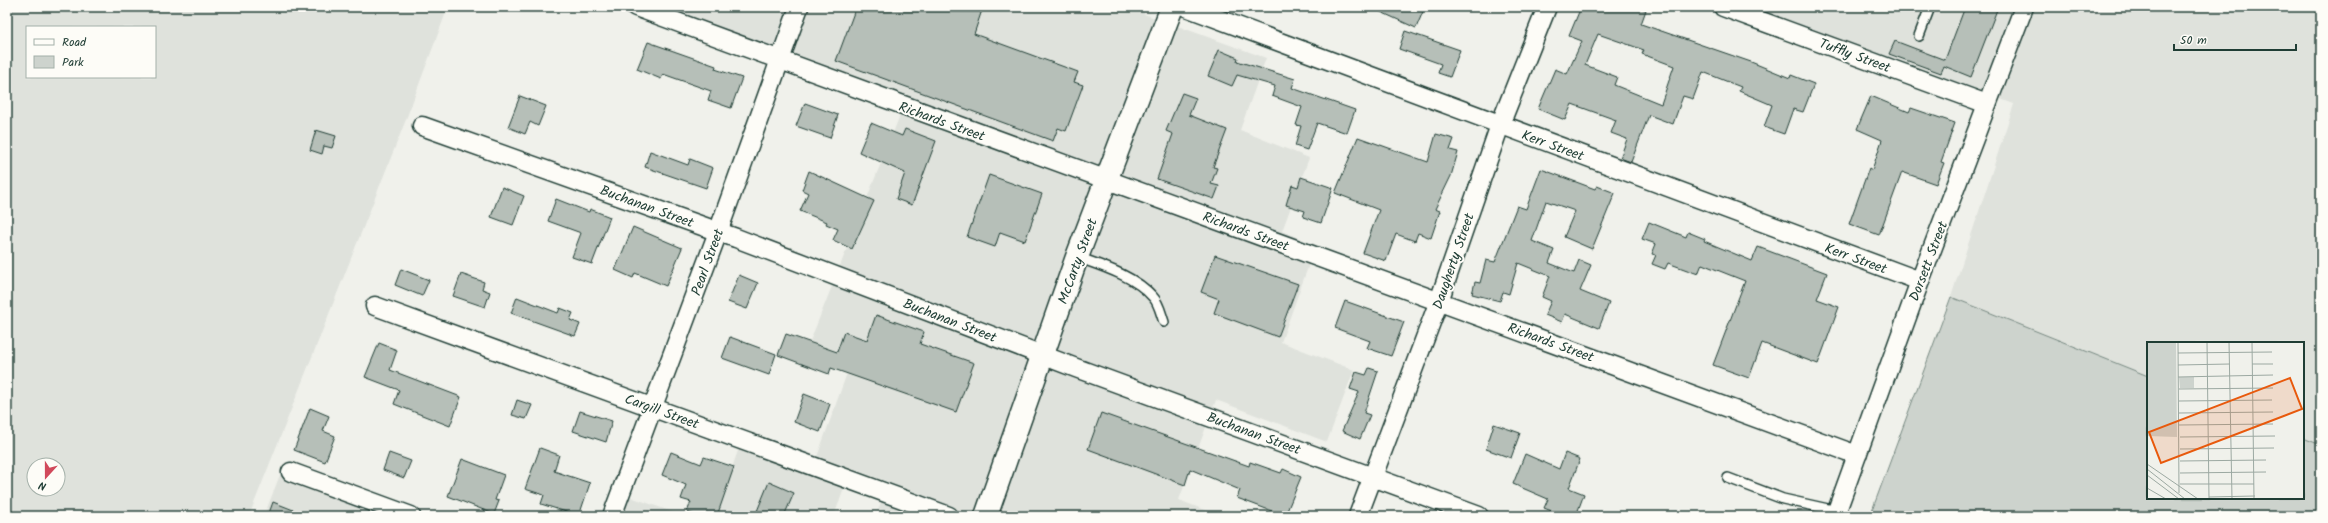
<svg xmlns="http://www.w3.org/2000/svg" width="2328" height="523" viewBox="0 0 2328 523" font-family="Kalam,sans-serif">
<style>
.built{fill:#dfe2dc;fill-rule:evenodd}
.green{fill:#cdd3cd;stroke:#768880}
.building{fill:#b6bfb8;stroke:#1f3d34;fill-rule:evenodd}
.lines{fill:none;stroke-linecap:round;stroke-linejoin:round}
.lane-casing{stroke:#1f3d34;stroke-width:12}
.street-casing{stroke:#1f3d34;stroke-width:21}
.secondary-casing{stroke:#1f3d34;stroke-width:25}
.lane{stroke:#fdfcf7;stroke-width:9}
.street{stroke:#fdfcf7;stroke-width:18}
.secondary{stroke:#fdfcf7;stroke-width:22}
.labels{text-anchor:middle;stroke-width:4;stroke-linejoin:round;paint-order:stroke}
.street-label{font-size:14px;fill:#1f3d34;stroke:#fdfcf7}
.inset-road{fill:none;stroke:#9ca9a2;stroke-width:1}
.view{fill:#e8590c;fill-opacity:0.15;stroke:#e8590c;stroke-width:2}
.inset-edge{fill:none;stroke:#1f3d34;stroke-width:2}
</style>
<rect width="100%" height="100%" fill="#f0f1eb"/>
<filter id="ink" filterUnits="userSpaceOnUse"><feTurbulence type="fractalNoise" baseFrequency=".025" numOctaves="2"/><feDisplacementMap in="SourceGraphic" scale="8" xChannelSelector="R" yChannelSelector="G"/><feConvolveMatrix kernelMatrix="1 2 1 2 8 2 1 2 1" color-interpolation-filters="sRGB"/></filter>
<g filter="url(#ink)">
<g class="built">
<path d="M7 7H448L405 122 249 516H7V250L12 238 7 236ZM27 27H155V77H27ZM34 465H58V489H34Z"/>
<path d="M666 7H1146L1144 14 1266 58 1240 130 1309 158 1282 231 1316 245 1281 342 1354 370 1327 442 1216 400 1179 500 1220 516H876L888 482 817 457 847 373 803 359 906 100Z"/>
<path d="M1753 7H2321V445L2303 438V343H2148V376L1951 297 2014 104Z"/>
<path d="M740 445 846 483 834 516H715Z"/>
<path d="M285 462 428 516H264Z"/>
<path d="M625 495 684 516H618Z"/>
</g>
<path class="green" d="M1951 297 2148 376V498H2303V438L2321 445V516H1870Z"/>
<g class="building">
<path d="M856 7H983L974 34 1078 72 1074 82 1083 85 1066 131 1058 128 1053 141 836 61Z"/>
<path d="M1370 7H1425L1416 28Z"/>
<path d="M1581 7H1638L1646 10 1641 24 1751 62 1790 78 1791 75 1814 84 1803 112 1793 109 1784 134 1764 127 1772 105 1739 91 1741 87 1703 72 1693 99 1683 96 1673 124 1649 115 1631 162 1620 158 1627 139 1611 133 1616 120 1572 104 1565 120 1538 109 1555 69 1567 74 1582 41 1569 36ZM1598 34 1644 50 1642 54 1674 66 1661 104 1614 85 1617 77 1585 65Z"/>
<path d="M1965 7H1998L1971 77 1944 66 1941 73 1889 54 1895 41 1945 60Z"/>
<path d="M1405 31 1460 50 1450 77 1438 73 1441 64 1399 49Z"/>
<path d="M648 42 716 66 715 69 742 78 731 108 708 100 711 91 663 74 661 79 637 69Z"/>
<path d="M1219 50 1238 58 1237 61 1295 79 1292 88 1355 110 1347 133 1317 123 1307 150 1295 146 1301 126 1296 125 1302 107 1272 96 1275 86 1237 75 1232 86 1208 76Z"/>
<path d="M1182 93 1196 98 1189 115 1227 130 1213 167 1217 168 1211 184 1219 186 1214 199 1157 179 1173 134 1166 131Z"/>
<path d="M520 96 546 106 538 126 530 122 525 134 508 127Z"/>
<path d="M1871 96 1909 112 1911 108 1955 123 1941 162 1944 163 1936 184 1902 172 1879 235 1849 224 1869 168 1872 170 1882 140 1857 129Z"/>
<path d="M805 103 838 115 830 138 796 126Z"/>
<path d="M871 123 902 136 905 129 936 141 912 205 896 199 905 173 859 152Z"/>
<path d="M316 130 336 136 332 148 324 146 322 154 310 150Z"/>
<path d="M1436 134 1454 139 1450 150 1458 152 1451 176 1435 209 1440 211 1431 238 1418 233 1415 241 1396 234 1386 261 1363 253 1379 210 1335 193 1358 137 1428 162Z"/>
<path d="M650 151 688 165 690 159 713 168 706 188 645 167Z"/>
<path d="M1541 169 1595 189 1597 186 1615 193 1592 249 1564 237 1575 211 1546 201 1532 241 1554 250 1549 263 1574 273 1579 260 1591 265 1580 291 1609 303 1599 328 1565 314 1562 322 1545 315 1551 301 1542 297 1550 276 1518 263 1509 294 1503 292 1500 301 1472 294 1475 282 1480 283 1486 260 1495 262 1517 206 1526 209Z"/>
<path d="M809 171 874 201 852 249 833 240 838 229 826 224 827 222 800 211 808 193 802 190Z"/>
<path d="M989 175 1042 194 1025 241 1000 232 995 247 967 237Z"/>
<path d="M1301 177 1333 188 1321 223 1303 217 1305 211 1286 205 1292 185 1298 187Z"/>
<path d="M502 187 524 196 513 225 491 217Z"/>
<path d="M556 199 589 212 590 209 610 217 592 264 572 257 581 233 548 221Z"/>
<path d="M1649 222 1686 237 1688 232 1705 239 1704 241 1752 261 1758 247 1827 273 1817 299 1839 307 1818 364 1762 343 1749 378 1713 365 1745 281 1702 264 1698 274 1668 263 1665 269 1652 264 1656 255 1652 254 1656 244 1642 239Z"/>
<path d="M633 227 682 248 666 286 635 273 633 278 615 270Z"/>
<path d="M1215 255 1298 284 1278 337 1214 313 1219 299 1201 292Z"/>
<path d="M401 269 429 280 422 296 395 285Z"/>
<path d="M461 274 484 282 482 289 490 292 485 307 453 296Z"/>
<path d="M739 275 758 283 747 309 728 302Z"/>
<path d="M517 297 558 313 560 308 573 313 570 320 580 324 575 336 511 313Z"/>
<path d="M1345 301 1404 322 1391 356 1367 348 1370 341 1335 328Z"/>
<path d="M876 315 924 332 920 344 974 363 956 412 831 368 829 374 778 355 786 334 837 352 844 332 867 340Z"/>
<path d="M730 337 776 354 769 375 722 358Z"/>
<path d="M379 343 397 350 390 370 461 397 450 426 394 404 399 390 365 377Z"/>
<path d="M1369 368 1378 371 1364 413 1370 415 1360 439 1342 431 1359 392 1350 389 1356 372 1366 375Z"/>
<path d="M804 394 830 404 820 432 794 422Z"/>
<path d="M517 400 532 405 526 419 512 415Z"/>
<path d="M310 408 329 416 323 431 335 436 325 462 294 450Z"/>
<path d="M580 411 612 421 606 442 573 431Z"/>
<path d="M1101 413 1249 466 1250 462 1281 473 1283 469 1301 477 1285 516 1237 498 1240 490 1190 469 1185 485 1088 449Z"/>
<path d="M1494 424 1520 433 1511 458 1486 449Z"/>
<path d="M540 448 559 455 554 471 590 483 579 516 541 504 544 495 525 489Z"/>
<path d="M671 452 701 464 704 457 734 467 717 516H698L687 512 691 502 681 499 686 485 662 475Z"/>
<path d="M389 453 411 461 404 478 383 470Z"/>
<path d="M1565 453 1580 459 1569 488 1584 494 1576 516H1564L1544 508 1548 499 1513 484 1525 454 1559 469Z"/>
<path d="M462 459 504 475 495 500 499 501 494 514 448 496Z"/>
<path d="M769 482 794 493 784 516H755Z"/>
<path d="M273 502 306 515V516H268Z"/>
</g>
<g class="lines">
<g class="lane-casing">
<g id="lane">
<path d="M1919 36 1930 7"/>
<path d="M1077 257C1102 266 1135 276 1153 297 1159 303 1161 314 1164 322"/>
<path d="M1728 478 1783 499 1837 511"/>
</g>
</g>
<g class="street-casing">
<g id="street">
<path d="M636 7 1857 455"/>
<path d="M1186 7 1920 281"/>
<path d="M1723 7 1987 104"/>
<path d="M422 126 736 238 1076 368 1479 516"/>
<path d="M375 306 949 516"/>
<path d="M291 472 411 516"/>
<path d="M612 516 718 232 799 7"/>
<path d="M1358 516 1439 301 1500 125 1547 7"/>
<path d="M1835 516 1920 281 2024 7"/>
</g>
</g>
<g class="secondary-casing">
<path id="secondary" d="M986 516 1077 257 1172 7"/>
</g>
<use href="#lane" class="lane"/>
<use href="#street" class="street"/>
<use href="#secondary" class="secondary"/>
</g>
</g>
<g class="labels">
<g class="street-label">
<text transform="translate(1855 55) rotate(20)" y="5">Tuffly Street</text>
<text transform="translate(942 121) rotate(20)" y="5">Richards Street</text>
<text transform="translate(1553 145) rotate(20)" y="5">Kerr Street</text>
<text transform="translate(647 206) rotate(20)" y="5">Buchanan Street</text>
<text transform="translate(1246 231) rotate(20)" y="5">Richards Street</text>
<text transform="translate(1856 258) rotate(20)" y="5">Kerr Street</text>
<text transform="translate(1077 261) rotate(-70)" y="5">McCarty Street</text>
<text transform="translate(1453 261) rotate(-71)" y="5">Daugherty Street</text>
<text transform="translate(1928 261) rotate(-69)" y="5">Dorsett Street</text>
<text transform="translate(707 262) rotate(-70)" y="5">Pearl Street</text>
<text transform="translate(950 320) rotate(21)" y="5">Buchanan Street</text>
<text transform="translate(1551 342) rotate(20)" y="5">Richards Street</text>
<text transform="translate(662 411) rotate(20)" y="5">Cargill Street</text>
<text transform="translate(1254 433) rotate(20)" y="5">Buchanan Street</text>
</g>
</g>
<g transform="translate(2147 342)">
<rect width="157" height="157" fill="#f0f1eb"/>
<path d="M0 0H29L30 95 0 94ZM32 35H47V46H33Z" fill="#cdd3cd"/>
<path class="inset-road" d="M31 0 32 151M60 0 62 157M82 0 85 157M105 0 107 157M31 11 125 10M105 22H126M31 23 83 22M31 35 126 33M32 47 126 46M32 59 125 58M32 71 126 70M32 83 126 82M33 95 128 94M33 107 127 106M33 119 119 118M0 122 51 157M0 127 38 157M33 131 119 130M0 133 32 157M33 142H107M0 146 19 157M62 155 108 154"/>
<path class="view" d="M143 36 155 67 14 121 2 90Z"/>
<rect width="157" height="157" class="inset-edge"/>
</g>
<rect width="2328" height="523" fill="none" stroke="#fdfcf7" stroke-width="24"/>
<rect x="12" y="12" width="2304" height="499" fill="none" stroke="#1f3d34" stroke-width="1.5" filter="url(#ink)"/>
<rect x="26" y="26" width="130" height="52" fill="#fdfcf7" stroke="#a4b0a9"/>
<rect x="34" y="39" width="20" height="6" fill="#fdfcf7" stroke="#a4b0a9"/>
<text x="62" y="46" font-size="12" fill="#1f3d34">Road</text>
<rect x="34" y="56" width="20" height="12" fill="#cdd3cd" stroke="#a4b0a9"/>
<text x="62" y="66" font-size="12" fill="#1f3d34">Park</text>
<g transform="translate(46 477) rotate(201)"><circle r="19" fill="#fdfcf7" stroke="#a4b0a9"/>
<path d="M0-3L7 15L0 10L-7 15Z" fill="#d1495b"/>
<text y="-6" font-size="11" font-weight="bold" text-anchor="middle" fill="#1f3d34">N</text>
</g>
<path d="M2174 44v6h122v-6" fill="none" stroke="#1f3d34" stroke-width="2"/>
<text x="2180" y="44" font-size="12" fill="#1f3d34" stroke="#fdfcf7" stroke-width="3" paint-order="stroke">50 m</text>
</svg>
